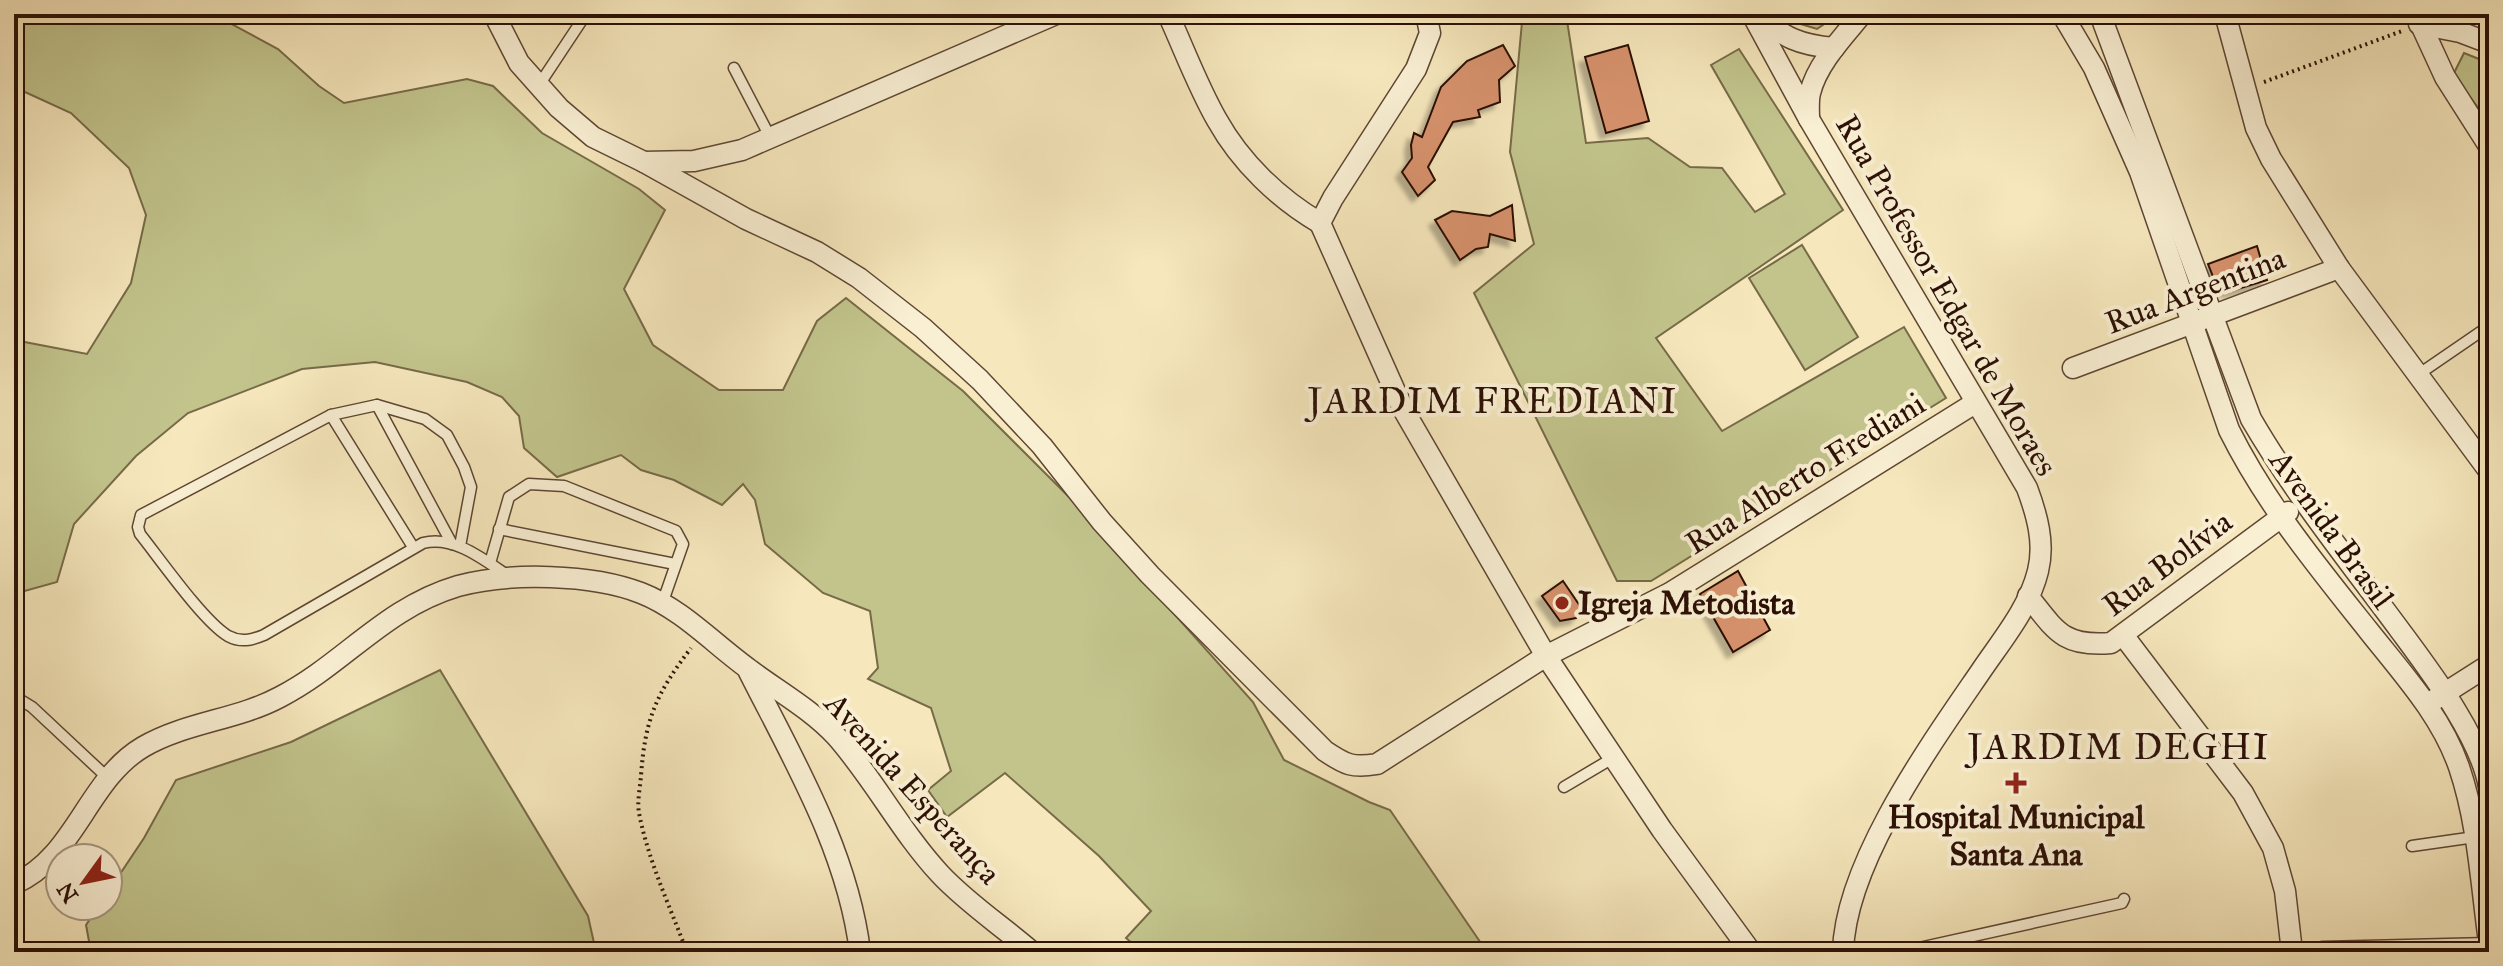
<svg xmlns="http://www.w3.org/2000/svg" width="2503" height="966" viewBox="0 0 2503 966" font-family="'IM FELL Great Primer',serif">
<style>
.green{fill:#c2c48c;stroke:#776a48;stroke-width:2}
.building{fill:#d7926d;stroke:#2c1005;stroke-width:2;filter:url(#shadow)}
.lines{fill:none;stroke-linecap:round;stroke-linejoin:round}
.lane-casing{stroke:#5e4633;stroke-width:13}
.street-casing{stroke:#5e4633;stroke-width:23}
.path{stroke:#2c1005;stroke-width:4;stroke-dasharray:2 4;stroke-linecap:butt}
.lane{stroke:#f9efd3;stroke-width:10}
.street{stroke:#f9efd3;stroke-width:20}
.poi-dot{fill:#8f2418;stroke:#f9efd3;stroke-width:3}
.labels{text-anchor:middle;stroke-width:8;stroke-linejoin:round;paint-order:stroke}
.street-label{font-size:32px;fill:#2c1005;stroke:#f9efd3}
.poi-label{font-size:32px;font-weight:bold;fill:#2c1005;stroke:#f9efd3;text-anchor:start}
.quarter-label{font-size:36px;letter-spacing:2px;fill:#2c1005;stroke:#f9efd3}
</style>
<defs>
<filter id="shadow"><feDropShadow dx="-6" dy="6" stdDeviation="2" flood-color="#0004"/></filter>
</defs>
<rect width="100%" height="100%" fill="#f6e7bc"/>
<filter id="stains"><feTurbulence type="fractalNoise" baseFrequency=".0025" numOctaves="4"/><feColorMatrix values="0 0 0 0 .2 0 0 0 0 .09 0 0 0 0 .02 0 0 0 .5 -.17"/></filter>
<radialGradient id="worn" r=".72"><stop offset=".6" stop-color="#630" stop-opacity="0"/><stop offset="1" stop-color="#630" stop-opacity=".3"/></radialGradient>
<g class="green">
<path d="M14 14H226L224 20 278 49 319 86 344 103 467 79 493 86 542 133 639 189 665 210 624 289 653 345 719 390H783L817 321 846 298 963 391 1075 503 1253 702 1284 760 1369 802 1390 810 1487 952H1142L1126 938 1151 911 1099 856 1005 773 947 817 928 790 951 771 931 708 868 679 878 668 870 611 823 593 765 544 755 500 743 484 722 505 674 480 641 470 621 455 557 477 524 448 519 416 502 397 467 382 375 362 302 369 188 413 136 456 74 524 57 582 14 594V340L87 354 131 283 146 215 129 168 71 113 14 87Z"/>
<path d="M1528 14H1566L1586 143 1648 138 1690 167 1722 168 1755 212 1785 194 1711 65 1739 49 1843 210 1656 338 1722 431 1904 327 1946 398 1651 581H1617L1474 293 1534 244 1510 152 1522 22Z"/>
<path d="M1782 14H1839L1817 29 1794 22Z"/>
<path d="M2464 53 2489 63V122L2453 75Z"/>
<path d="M1802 245 1858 337 1805 370 1749 278Z"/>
<path d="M440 670 588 916 596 952H91L86 925 99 906H108V892L144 838 176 780 291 742Z"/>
</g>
<g class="building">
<path d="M1503 45 1515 66 1499 80 1500 102 1478 110 1480 117 1453 122 1428 167 1435 180 1418 196 1402 172 1412 158 1411 145 1414 133 1422 137 1441 87 1467 61Z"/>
<path d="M1628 45 1649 121 1606 133 1585 57Z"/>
<path d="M1512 205 1515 241 1490 234 1488 247 1476 249 1460 260 1435 220 1452 211 1490 216Z"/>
<path d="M2257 246 2267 280 2231 291 2218 289 2208 264Z"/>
<path d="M1738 571 1770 630 1733 652 1700 594Z"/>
<path d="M1563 581 1582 609 1576 618 1560 621 1542 596Z"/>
</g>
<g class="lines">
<g class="lane-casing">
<g id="lane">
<path d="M734 68 770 137"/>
<path d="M539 85 586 14"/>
<path d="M2419 374 2489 326"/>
<path d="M377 405 452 544"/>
<path d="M331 415 413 547"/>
<path d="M499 529 675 564"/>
<path d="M460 546 471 487 464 467 447 435 425 419 377 405 331 415 141 515 138 527 140 534C160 559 203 621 228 636 241 643 252 640 264 635L423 543C453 535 483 559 507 575"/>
<path d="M490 563 509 497 529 484 564 486 676 531 683 544 662 604"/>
<path d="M14 696 32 707 109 779"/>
<path d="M1564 787 1613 758"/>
<path d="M2412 846 2475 837"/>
<path d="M1901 952 2122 903 2124 899"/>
</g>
</g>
<g class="street-casing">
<g id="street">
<path d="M494 14 519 63 559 108 593 137 644 162 694 161 742 150 1056 14"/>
<path d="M1168 14C1184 49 1198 87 1217 120 1241 163 1279 199 1320 223"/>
<path d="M1426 14 1430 33 1416 69 1333 198 1320 223 1403 409 1546 656 1670 593 1975 403"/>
<path d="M1752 14 1809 119 2027 488C2037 515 2045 543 2038 571 2029 608 2002 640 1981 671 1931 744 1845 863 1843 952"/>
<path d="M1758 14C1783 38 1800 45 1834 48"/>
<path d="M2062 14 2094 68 2140 172 2229 430C2266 504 2317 566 2368 630 2402 673 2441 715 2459 767 2478 823 2481 884 2489 942"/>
<path d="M2100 14 2251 419C2294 493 2348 560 2399 629 2430 671 2480 736 2489 787"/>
<path d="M2225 14 2256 128 2271 159 2339 268 2489 471"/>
<path d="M2416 14 2445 77 2489 146"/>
<path d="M2419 24 2460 32 2489 43"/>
<path d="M1809 119C1809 111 1808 101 1810 93 1817 64 1843 37 1862 14"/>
<path d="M644 162 746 219 817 252 859 278 923 328 980 380 1042 446 1102 522 1150 575 1325 751C1346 765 1352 768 1377 764L1546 656 1662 830 1751 952"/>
<path d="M2073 368 2339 268"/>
<path d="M2028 596C2056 631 2063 647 2111 643L2288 512"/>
<path d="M2123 635 2243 793 2273 848 2285 891 2292 952"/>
<path d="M749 672C794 761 848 852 860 952"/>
<path d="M2434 700 2489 665"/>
<path d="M14 884C76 857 87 780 143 747 186 722 237 720 280 697 344 664 384 608 458 586 509 572 592 574 641 593 682 609 715 645 750 670 778 691 812 710 836 736 874 779 901 832 940 874 967 903 1002 926 1032 952"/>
<path d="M2323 952 2489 948"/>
</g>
</g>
<g class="path">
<path d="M2264 82 2402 31"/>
<path d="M687 952C670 907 648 860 639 813 637 802 640 788 641 776 645 719 656 694 691 648"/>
</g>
<use href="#lane" class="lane"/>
<use href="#street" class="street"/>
</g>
<g class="poi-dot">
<circle cx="1562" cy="603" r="8"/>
<path d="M2012 771h8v8h8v8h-8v8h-8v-8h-8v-8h8z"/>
</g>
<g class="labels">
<g class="street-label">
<text transform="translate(2195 290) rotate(-21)" y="11">Rua Argentina</text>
<text transform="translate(1947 295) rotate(60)" y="11">Rua Professor Edgar de Moraes</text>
<text transform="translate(1805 473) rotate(-32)" y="11">Rua Alberto Frediani</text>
<text transform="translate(2332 529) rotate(54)" y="11">Avenida Brasil</text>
<text transform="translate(2167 563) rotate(-37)" y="11">Rua Bolívia</text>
<text transform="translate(913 788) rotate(48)" y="11">Avenida Esperança</text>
</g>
<g class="poi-label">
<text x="1578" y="614">Igreja Metodista</text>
<text x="2016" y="828" text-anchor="middle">Hospital Municipal<tspan x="2016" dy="37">Santa Ana</tspan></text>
</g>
<g class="quarter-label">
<text x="1493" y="413">JARDIM FREDIANI</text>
<text x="2119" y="759">JARDIM DEGHI</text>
</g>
</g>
<rect width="2503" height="966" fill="none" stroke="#f6e7bc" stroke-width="48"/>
<rect x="16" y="16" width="2471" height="934" fill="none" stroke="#2c1005" stroke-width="4"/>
<rect x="24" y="24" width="2455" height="918" fill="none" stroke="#2c1005" stroke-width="2"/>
<g transform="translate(84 882) rotate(237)"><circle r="38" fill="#f9efd3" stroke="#a79681" stroke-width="2"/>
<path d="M0-6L14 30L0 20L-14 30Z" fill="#8f2418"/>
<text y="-12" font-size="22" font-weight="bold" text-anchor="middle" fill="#2c1005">N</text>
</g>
<rect width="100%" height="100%" filter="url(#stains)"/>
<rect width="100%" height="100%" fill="url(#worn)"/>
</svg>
